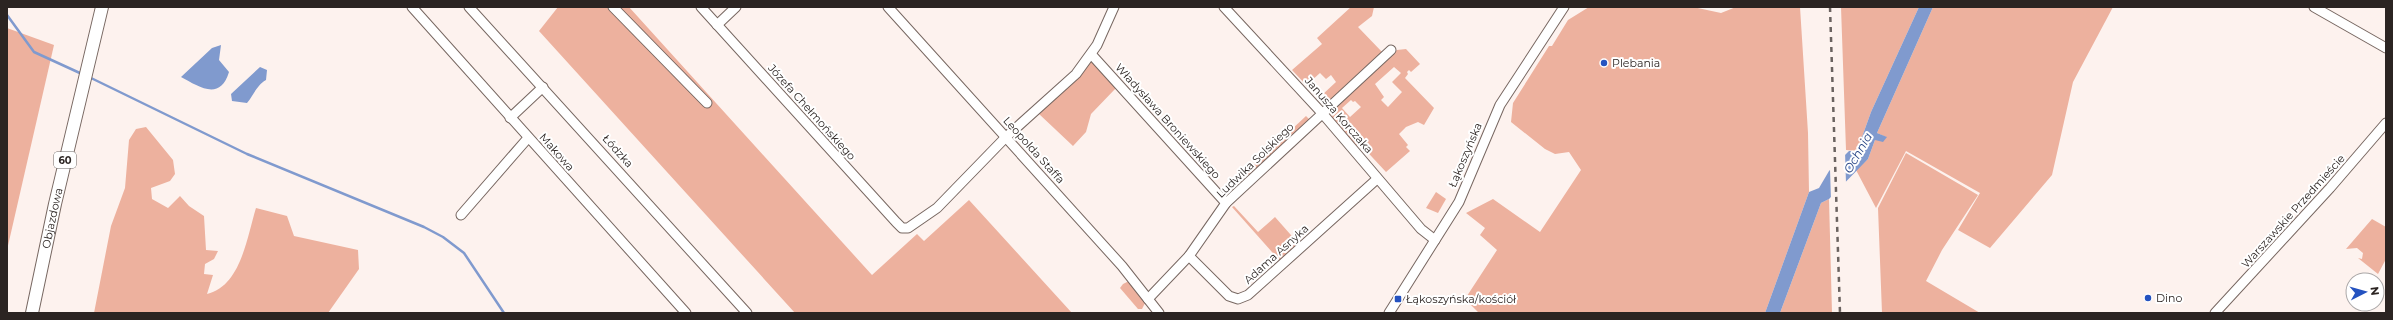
<svg xmlns="http://www.w3.org/2000/svg" width="2393" height="320" viewBox="0 0 2393 320" font-family="Montserrat,sans-serif">
<style>
.green{fill:#edb19e;fill-rule:evenodd}
.water{fill:#809ace}
.pier{fill:#fdf2ee}
.lines{fill:none;stroke-linecap:round;stroke-linejoin:round}
.stream{stroke:#809ace;stroke-width:2.5}
.minor-casing{stroke:#776761;stroke-width:11}
.major-casing{stroke:#776761;stroke-width:14}
.minor{stroke:#fff;stroke-width:9}
.major{stroke:#fff;stroke-width:12}
.rail{stroke:#6a625f;stroke-width:2.5;stroke-dasharray:5 5;stroke-linecap:butt}
.poi-dot{fill:#2452c0;stroke:#fff;stroke-width:1.5}
.labels{text-anchor:middle;stroke-width:4;stroke-linejoin:round;paint-order:stroke}
.shield{fill:#fff;stroke:#6b6664;stroke-width:1}
.shield-label{font-size:10px;font-weight:bold;fill:#2b2422}
.poi-label{font-size:11px;fill:#2b2422;stroke:#fff;text-anchor:start}
.street-label{font-size:11px;fill:#2b2422;stroke:#fff}
.water-label{font-size:12px;font-style:italic;fill:#284585;stroke:#fff}
</style>
<rect width="100%" height="100%" fill="#fdf2ee"/>
<g class="green">
<path d="M558 7H629L872 275 917 234 924 241 969 200 1072 313H795L539 31Z"/>
<path d="M1351 7H1374L1372 16 1358 27 1383 53 1325 105 1292 70 1322 44 1317 38ZM1320 73 1326 79 1331 75 1336 82 1322 95 1310 82Z"/>
<path d="M1589 7H1693L1721 13 1736 7H1800L1808 133 1809 192 1765 313H1479L1465 299 1497 250 1480 235 1485 228 1466 213 1493 199 1540 232 1581 170 1569 152 1555 154 1545 149 1511 122 1513 103 1549 46H1552L1568 20Z"/>
<path d="M1841 7H1919L1871 112 1857 151 1846 150Z"/>
<path d="M1933 7H2113L2073 82 2052 175 1990 248 1958 230 1980 193 1906 151 1876 208 1856 170 1868 159 1875 140 1886 137 1877 133Z"/>
<path d="M7 28 54 45 7 250Z"/>
<path d="M1406 49 1420 64 1411 72 1409 70 1407 72 1408 74 1405 78 1434 108 1424 125 1418 122 1406 127 1399 134 1408 145 1406 147 1410 151 1386 172 1359 143 1356 146 1329 115 1334 110 1333 108 1397 50ZM1394 67 1401 73 1392 82 1402 92 1388 107 1381 100 1384 97 1375 84ZM1351 100 1353 102 1355 101 1361 107 1350 117 1342 108Z"/>
<path d="M1092 59 1116 88 1091 114 1086 132 1073 146 1038 113Z"/>
<path d="M1306 116 1310 120 1249 177 1245 173Z"/>
<path d="M146 127 173 160 175 174 170 181 151 188 152 199 168 208 180 196 189 206 204 216 206 250 218 251 214 259 205 264 204 274 213 275 207 294C241 286 247 237 256 208L287 216 294 236 358 250 359 269 328 313H94L111 226 125 188 129 140 136 129Z"/>
<path d="M1906 153 1978 195 1942 250 1926 281 1980 313H1882L1878 208Z"/>
<path d="M1436 192 1446 199 1438 213 1426 208Z"/>
<path d="M1829 199 1832 313H1780L1821 203Z"/>
<path d="M1234 206 1258 232 1275 217 1298 243 1280 261 1232 207Z"/>
<path d="M2372 219 2386 227V259L2378 274 2358 258 2362 259 2363 253 2357 248 2346 249Z"/>
<path d="M1129 281 1145 303 1142 309H1138L1120 288 1123 284Z"/>
</g>
<g class="water">
<path d="M1919 7H1933L1877 133 1887 137 1883 142 1875 140 1868 159 1829 199 1821 203 1780 313H1765L1809 192 1819 188 1829 171 1849 151H1857L1871 112Z"/>
<path d="M221 45 219 60 229 72C220 102 198 86 181 77L212 48Z"/>
<path d="M260 67 267 70 266 80C256 86 254 95 247 103L232 101 231 94Z"/>
</g>
<path class="pier" d="M1845 152 1846 184 1831 201 1830 168Z"/>
<g class="lines">
<g class="stream">
<path d="M7 15 34 52 82 74"/>
<path d="M89 77 247 154 424 227 443 237 464 253 504 313"/>
</g>
<g class="minor-casing">
<g id="minor">
<path d="M412 7 686 313"/>
<path d="M469 7 747 313"/>
<path d="M613 7 707 103"/>
<path d="M701 7 896 222 902 228H908L937 208 1006 137 1076 74 1097 45 1114 7"/>
<path d="M888 7 1122 266 1159 313"/>
<path d="M1224 7 1322 113 1421 229 1435 240"/>
<path d="M2314 7 2386 48"/>
<path d="M717 25 736 7"/>
<path d="M1091 54 1226 203"/>
<path d="M510 118 543 87"/>
<path d="M461 215 528 138"/>
<path d="M1189 256 1229 296 1238 299 1248 295 1377 179"/>
<path d="M1148 299 1189 256 1226 203 1391 50"/>
<path d="M1389 313 1459 202 1500 105 1564 7"/>
<path d="M2215 313 2330 188 2386 123"/>
</g>
</g>
<g class="major-casing">
<g id="major">
<path id="s1" d="M32 313 55 204 102 7"/>
</g>
</g>
<use href="#minor" class="minor"/>
<use href="#major" class="major"/>
<path class="rail" d="M1830 7 1840 313"/>
</g>
<g class="poi-dot">
<circle cx="1604" cy="63" r="4"/>
<circle cx="2148" cy="298" r="4"/>
<rect x="1394" y="295" width="8" height="8" rx="2"/>
</g>
<g class="labels">
<rect class="shield" x="54" y="152" width="22" height="16" rx="3"/>
<g class="shield-label">
<text x="65" y="164">60</text>
</g>
<g class="poi-label">
<text x="1612" y="67">Plebania</text>
<text x="2156" y="302">Dino</text>
<text x="1406" y="303">Łąkoszyńska/kościół</text>
</g>
<g class="street-label">
<text transform="translate(812 112) rotate(48)" y="4">Józefa Chełmońskiego</text>
<text transform="translate(1339 115) rotate(49)" y="4">Janusza Korczaka</text>
<text transform="translate(1168 121) rotate(48)" y="4">Władysława Broniewskiego</text>
<text transform="translate(1034 150) rotate(48)" y="4">Leopolda Staffa</text>
<text transform="translate(618 151) rotate(48)" y="4">Łódzka</text>
<text transform="translate(557 152) rotate(48)" y="4">Makowa</text>
<text transform="translate(1465 155) rotate(-67)" y="4">Łąkoszyńska</text>
<text transform="translate(1255 160) rotate(-44)" y="4">Ludwika Solskiego</text>
<text transform="translate(2293 211) rotate(-48)" y="4">Warszawskie Przedmieście</text>
<text dy="4" stroke="none"><textPath href="#s1" startOffset="97">Objazdowa</textPath></text>
<text transform="translate(1276 254) rotate(-42)" y="4">Adama Asnyka</text>
</g>
<g class="water-label">
<text transform="translate(1858 153) rotate(-60)" y="4">Ochnia</text>
</g>
</g>
<rect width="2393" height="320" fill="none" stroke="#2b2422" stroke-width="16"/>
<g transform="translate(2365 292) rotate(84)"><circle r="19" fill="#ffffff" stroke="#aaa7a7"/>
<path d="M0-3L7 15L0 10L-7 15Z" fill="#2452c0"/>
<text y="-6" font-size="11" font-weight="bold" text-anchor="middle" fill="#2b2422">N</text>
</g>
</svg>
